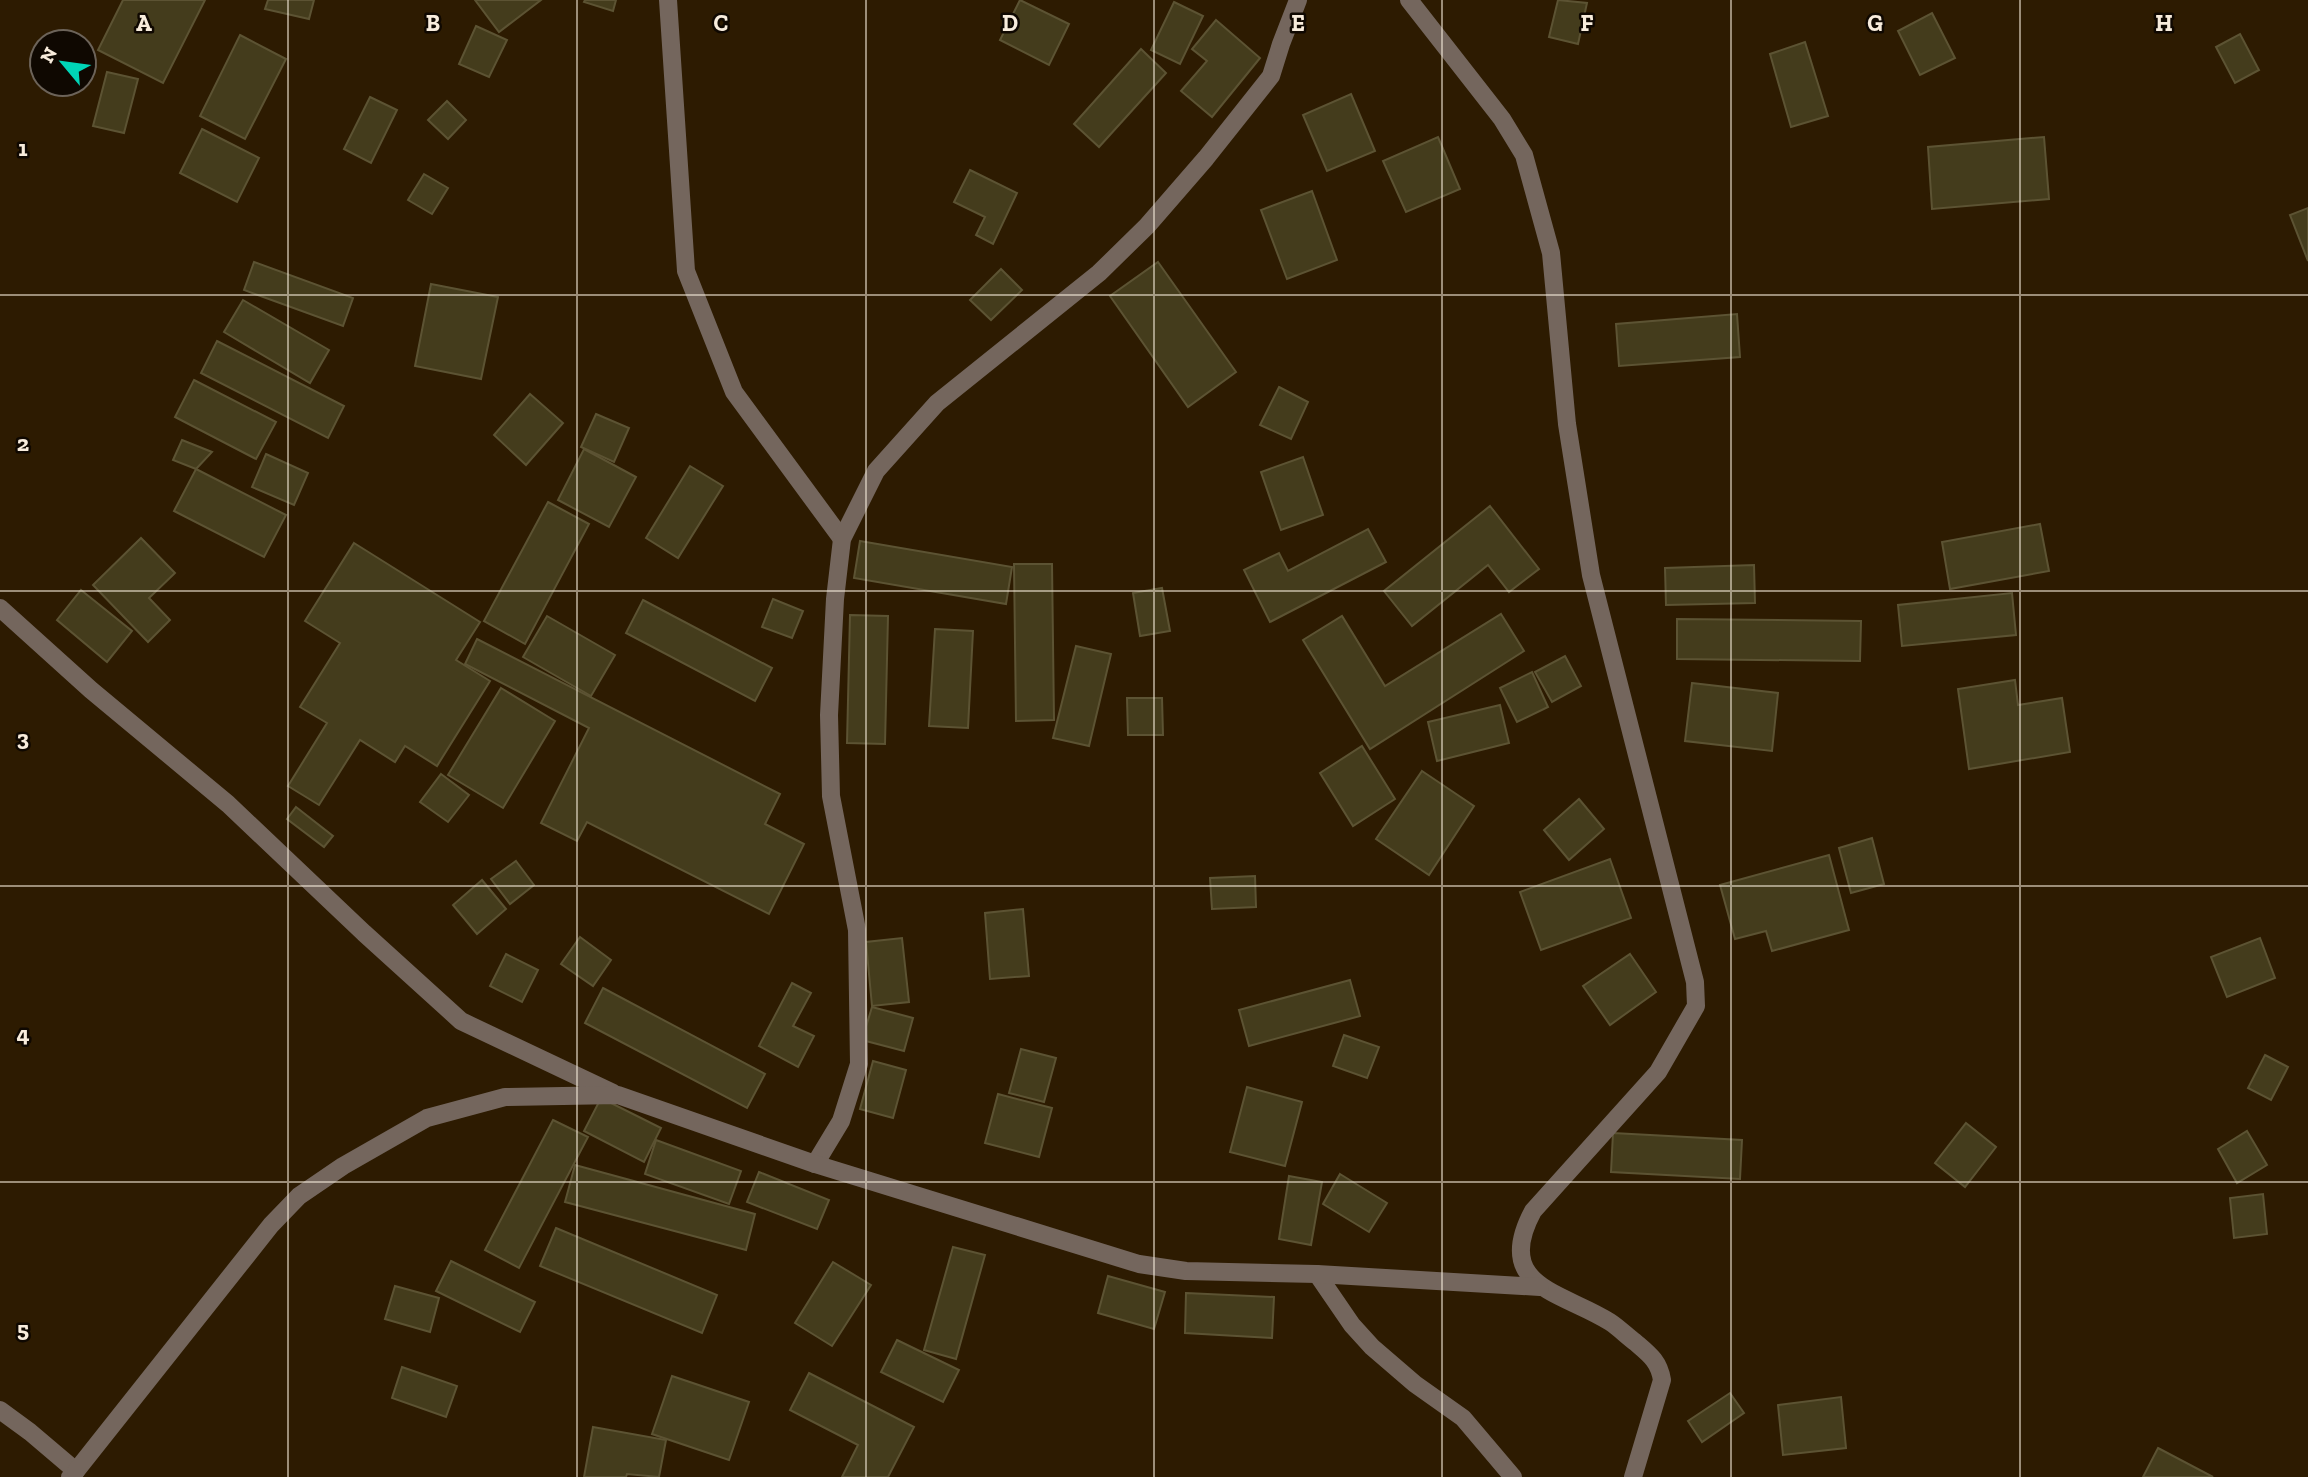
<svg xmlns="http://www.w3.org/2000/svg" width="2308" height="1477" viewBox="0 0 2308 1477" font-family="'Zilla Slab',serif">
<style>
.building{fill:#443c1c;stroke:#5c5333;stroke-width:2}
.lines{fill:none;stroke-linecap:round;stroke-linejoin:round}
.minor{stroke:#74665d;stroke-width:18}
.grid{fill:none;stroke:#f8ecdc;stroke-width:2;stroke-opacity:0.55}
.grid-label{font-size:23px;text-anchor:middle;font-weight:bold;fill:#f8ecdc;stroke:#0f0801;stroke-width:5;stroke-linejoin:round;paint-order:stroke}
</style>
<rect width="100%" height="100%" fill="#2d1b01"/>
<g class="building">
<path d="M123 0H205L163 83 98 50Z"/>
<path d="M268 0H314L309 19 265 9Z"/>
<path d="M475 0H541L499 32Z"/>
<path d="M585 0H616L613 11 584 2Z"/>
<path d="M1020 0 1069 24 1049 65 1000 40Z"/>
<path d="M1558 0 1587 3 1578 44 1549 37Z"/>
<path d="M1174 2 1203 16 1180 64 1151 50Z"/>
<path d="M1932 13 1955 58 1920 75 1898 31Z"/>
<path d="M1216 20 1260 58 1212 117 1181 91 1207 61 1192 49Z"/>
<path d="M476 26 507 40 489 77 459 64Z"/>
<path d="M2240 34 2259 70 2235 83 2216 47Z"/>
<path d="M240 35 286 59 245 139 200 116Z"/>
<path d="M1805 42 1828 116 1791 127 1770 54Z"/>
<path d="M1141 49 1166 73 1099 147 1074 124Z"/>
<path d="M107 72 138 79 124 133 93 126Z"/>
<path d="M1351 94 1375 151 1327 171 1303 115Z"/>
<path d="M370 97 397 110 371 163 344 149Z"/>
<path d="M447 101 466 120 448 139 428 120Z"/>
<path d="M202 129 259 158 237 202 180 173Z"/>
<path d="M1438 137 1460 189 1406 212 1383 161Z"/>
<path d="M2044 137 2049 199 1932 209 1928 147Z"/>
<path d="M970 170 1017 193 993 244 976 235 985 217 954 202Z"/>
<path d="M424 174 448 188 432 214 408 200Z"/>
<path d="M1312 191 1337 260 1287 279 1261 210Z"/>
<path d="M2308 208V261L2290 215Z"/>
<path d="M254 262 353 298 343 326 244 290Z"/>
<path d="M1158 262 1236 372 1188 407 1110 296Z"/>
<path d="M1001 269 1022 290 991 320 970 300Z"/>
<path d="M431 284 498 297 481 379 415 366Z"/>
<path d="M243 300 329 350 310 383 224 332Z"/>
<path d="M1737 314 1740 357 1619 366 1616 324Z"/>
<path d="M217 341 344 406 328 438 201 373Z"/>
<path d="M194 380 276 422 256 459 175 417Z"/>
<path d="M1279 387 1308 402 1291 439 1260 425Z"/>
<path d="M530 394 563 423 526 465 494 435Z"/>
<path d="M596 414 629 428 614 462 581 447Z"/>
<path d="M182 440 212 452 196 469 173 460Z"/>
<path d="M584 449 636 477 609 527 558 500Z"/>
<path d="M266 454 308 473 294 505 252 487Z"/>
<path d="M1303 457 1323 515 1281 530 1261 472Z"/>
<path d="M690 466 723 486 678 558 646 538Z"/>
<path d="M196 469 286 515 264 557 174 511Z"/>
<path d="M548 502 589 524 525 644 484 621Z"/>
<path d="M1490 506 1539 569 1509 592 1488 565 1412 626 1384 591Z"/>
<path d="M2040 524 2049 571 1950 589 1942 542Z"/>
<path d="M1368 529 1386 562 1270 622 1244 570 1279 553 1288 571Z"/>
<path d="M141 538 175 573 149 598 170 620 148 642 93 585Z"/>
<path d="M860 541 1012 567 1006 604 854 578Z"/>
<path d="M354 543 480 622 456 660 490 681 437 766 405 746 395 762 360 740 319 805 288 786 327 723 300 707 340 643 305 621Z"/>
<path d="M1014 564H1052L1054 720 1016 721Z"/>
<path d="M1754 565 1755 603 1666 605 1665 568Z"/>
<path d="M1162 588 1170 631 1140 636 1133 593Z"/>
<path d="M81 590 132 631 107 662 57 620Z"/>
<path d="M2012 593 2016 635 1902 646 1898 605Z"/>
<path d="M773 599 803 611 792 638 762 627Z"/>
<path d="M643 600 772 668 755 701 626 633Z"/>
<path d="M1501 614 1524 651 1370 749 1303 640 1342 616 1385 686Z"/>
<path d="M850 615 888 616 885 744 847 743Z"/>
<path d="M547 616 615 655 591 696 523 657Z"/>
<path d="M1677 619 1861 621 1860 661 1677 659Z"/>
<path d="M935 629 973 631 968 728 929 726Z"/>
<path d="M477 639 780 794 765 824 804 844 769 914 587 822 577 841 541 823 589 728 465 664Z"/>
<path d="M1076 646 1111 654 1089 746 1053 738Z"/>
<path d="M1565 656 1581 686 1552 702 1535 672Z"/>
<path d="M1532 672 1548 707 1517 722 1500 688Z"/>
<path d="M2015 680 2018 705 2062 698 2070 752 1969 769 1958 689Z"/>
<path d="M1692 683 1778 693 1772 751 1685 741Z"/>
<path d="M501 688 555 721 503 808 448 775Z"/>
<path d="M1127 698H1162L1163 735H1128Z"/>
<path d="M1500 705 1509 743 1437 761 1428 722Z"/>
<path d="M1362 746 1395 799 1353 826 1320 773Z"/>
<path d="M1422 771 1474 806 1429 875 1376 839Z"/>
<path d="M441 774 469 795 448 822 420 802Z"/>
<path d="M1579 799 1604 829 1569 860 1544 830Z"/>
<path d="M296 807 333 836 324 847 287 819Z"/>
<path d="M1872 838 1884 884 1851 893 1839 848Z"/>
<path d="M1829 855 1849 930 1772 951 1766 931 1735 939 1720 885Z"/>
<path d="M1610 859 1631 918 1541 950 1520 892Z"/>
<path d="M516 861 534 885 510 904 491 879Z"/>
<path d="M1255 876 1256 907 1212 909 1210 878Z"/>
<path d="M482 880 506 909 477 934 453 905Z"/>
<path d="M1023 909 1029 976 990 979 985 913Z"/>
<path d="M580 937 611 960 593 986 561 964Z"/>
<path d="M902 938 909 1002 872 1006 866 942Z"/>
<path d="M2260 938 2275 978 2227 997 2211 957Z"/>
<path d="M506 954 538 970 522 1002 490 986Z"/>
<path d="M1630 954 1656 992 1610 1025 1583 986Z"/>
<path d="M1350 980 1360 1016 1249 1046 1239 1010Z"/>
<path d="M792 983 811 993 793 1026 814 1036 798 1067 759 1046Z"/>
<path d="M603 988 765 1074 747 1108 585 1023Z"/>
<path d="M872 1007 913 1018 904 1051 862 1040Z"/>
<path d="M1344 1035 1379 1047 1367 1078 1333 1066Z"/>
<path d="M1021 1049 1056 1058 1044 1102 1009 1093Z"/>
<path d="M2265 1055 2288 1067 2271 1100 2248 1088Z"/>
<path d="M873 1061 906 1070 893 1118 860 1109Z"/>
<path d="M1247 1087 1302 1102 1285 1166 1230 1152Z"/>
<path d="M998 1094 1052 1108 1039 1157 985 1143Z"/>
<path d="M601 1098 661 1128 644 1162 584 1131Z"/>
<path d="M553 1120 588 1137 519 1268 485 1250Z"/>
<path d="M1966 1123 1996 1147 1965 1187 1935 1163Z"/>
<path d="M2247 1131 2267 1165 2237 1183 2218 1149Z"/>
<path d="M1613 1133 1742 1140 1740 1179 1611 1172Z"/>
<path d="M656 1140 741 1171 729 1204 645 1174Z"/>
<path d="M575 1165 755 1214 746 1250 565 1202Z"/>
<path d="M759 1172 829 1200 817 1229 747 1202Z"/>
<path d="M1340 1174 1387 1203 1369 1232 1323 1204Z"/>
<path d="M1289 1176 1322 1182 1311 1245 1279 1239Z"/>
<path d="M2263 1194 2267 1234 2234 1238 2230 1198Z"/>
<path d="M556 1228 717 1295 702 1333 540 1266Z"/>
<path d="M953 1247 985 1255 956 1359 924 1350Z"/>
<path d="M451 1261 535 1302 520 1332 436 1291Z"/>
<path d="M833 1262 871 1285 832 1346 795 1323Z"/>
<path d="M1108 1276 1165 1292 1154 1329 1098 1313Z"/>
<path d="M395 1286 439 1298 430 1332 385 1319Z"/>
<path d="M1186 1293 1274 1297 1272 1338 1185 1333Z"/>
<path d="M897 1340 959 1370 943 1402 881 1372Z"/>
<path d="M402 1367 457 1386 446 1417 392 1398Z"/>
<path d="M809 1373 914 1427 888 1477H842L858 1445 790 1410Z"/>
<path d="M672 1376 749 1402 729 1460 652 1434Z"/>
<path d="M1730 1393 1744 1413 1702 1442 1688 1421Z"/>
<path d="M1841 1397 1846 1448 1783 1455 1778 1405Z"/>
<path d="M593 1427 666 1440 659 1477 627 1474 626 1477H584Z"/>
<path d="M2158 1448 2213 1477H2143Z"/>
</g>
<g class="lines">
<g class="minor">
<path d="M668 0 686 271 734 392 842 539"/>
<path d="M1409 0 1502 119 1524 155 1551 253 1567 424 1591 575 1695 982 1696 1006 1658 1072 1533 1211C1492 1287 1563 1292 1610 1322 1619 1328 1627 1336 1635 1342 1649 1354 1659 1361 1662 1380L1633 1477"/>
<path d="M0 608 91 690 228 804 364 933 461 1021 613 1093"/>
<path d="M815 1164 841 1121 859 1064 857 930 831 796 829 715 835 599 842 539 876 471 937 403 1099 273 1147 226 1206 158 1271 76 1281 44 1298 0"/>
<path d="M1317 1274 1352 1325 1372 1347 1415 1384 1463 1418 1513 1477"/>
<path d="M0 1410 30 1432 76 1471 70 1477"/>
<path d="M76 1471 271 1225 299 1196 343 1166 427 1118 505 1097 618 1095 815 1164 1139 1264 1186 1271 1317 1274 1540 1287"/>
</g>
</g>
<path class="grid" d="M288 0V1477M577 0V1477M866 0V1477M1154 0V1477M1442 0V1477M1731 0V1477M2020 0V1477M0 295H2308M0 591H2308M0 886H2308M0 1182H2308"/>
<g class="grid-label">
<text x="144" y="31">A</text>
<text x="433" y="31">B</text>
<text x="721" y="31">C</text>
<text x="1010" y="31">D</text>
<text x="1298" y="31">E</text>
<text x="1587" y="31">F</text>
<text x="1875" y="31">G</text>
<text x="2164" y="31">H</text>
<text x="23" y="156">1</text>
<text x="23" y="451">2</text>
<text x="23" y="746">3</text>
<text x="23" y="1042">4</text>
<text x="23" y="1337">5</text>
</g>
<g transform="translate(63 63) rotate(299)"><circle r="33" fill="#0f0801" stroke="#6c6359" stroke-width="2"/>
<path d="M0-5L12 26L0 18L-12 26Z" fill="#00d5b7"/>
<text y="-10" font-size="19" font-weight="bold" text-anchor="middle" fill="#f8ecdc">N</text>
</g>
</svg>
